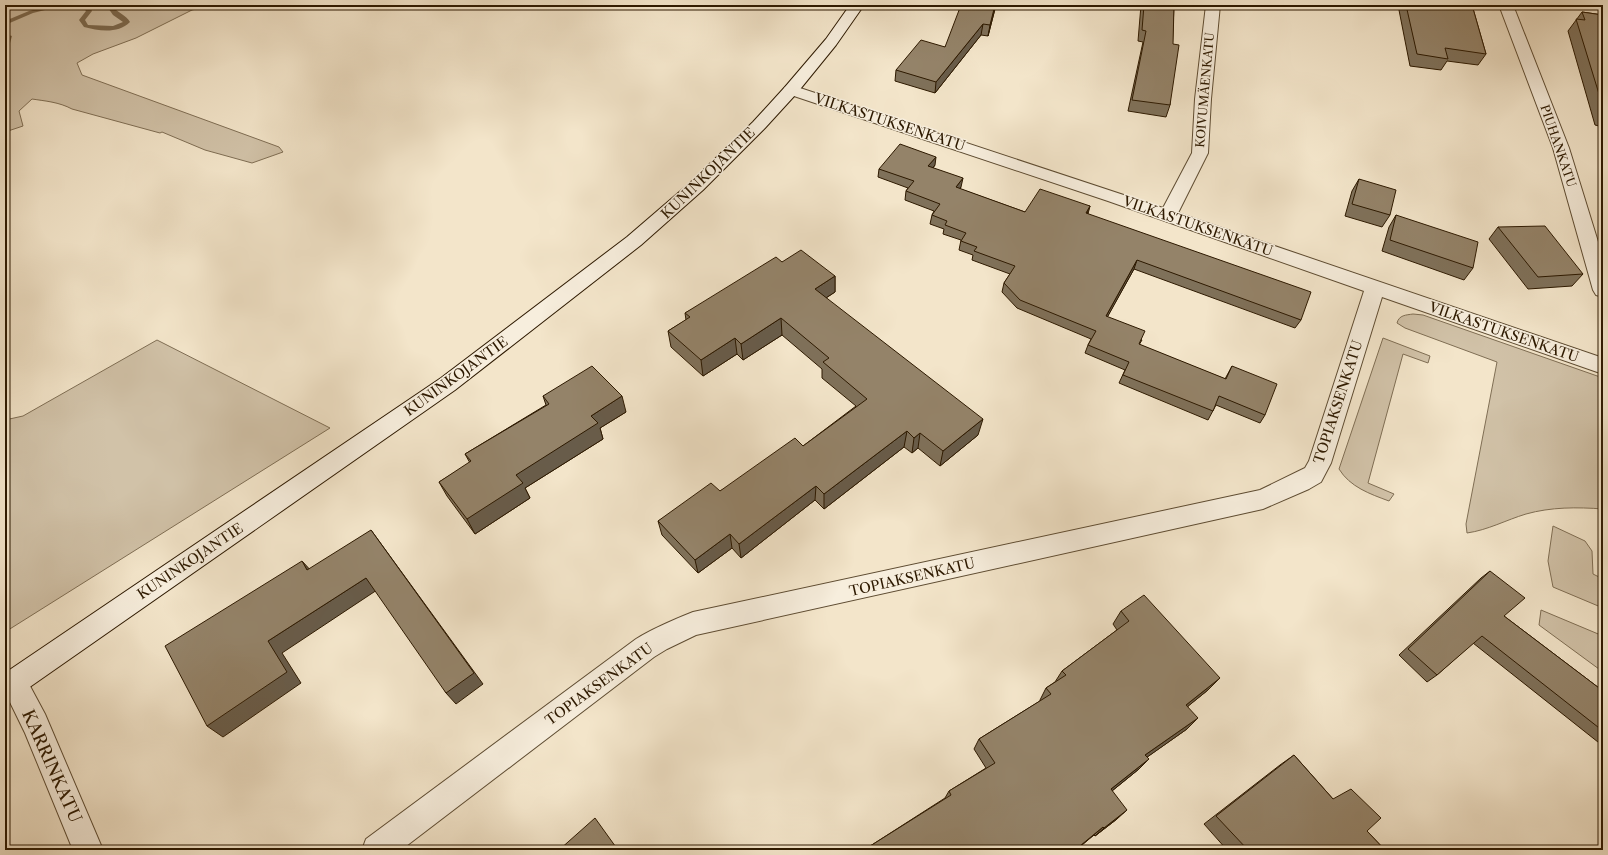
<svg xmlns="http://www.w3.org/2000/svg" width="1608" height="855" viewBox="0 0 1608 855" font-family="'Libre Caslon Text',serif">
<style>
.green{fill:#d1c2a8;stroke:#7f6e54}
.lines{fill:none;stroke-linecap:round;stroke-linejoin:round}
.stream{fill:#7c6a50;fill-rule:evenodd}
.minor-casing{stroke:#5e4c32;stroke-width:2}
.secondary-casing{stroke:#2d1900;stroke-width:2}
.minor{fill:#f7eedd;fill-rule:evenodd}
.secondary{fill:#f7eedd;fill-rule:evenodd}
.wall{fill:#7f715a;stroke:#2d1900}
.shaded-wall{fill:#685c4a;stroke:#2d1900}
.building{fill:#948369;stroke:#2d1900}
.labels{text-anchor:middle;stroke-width:3;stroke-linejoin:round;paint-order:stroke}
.far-street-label{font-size:12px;fill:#2d1900;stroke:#f7eedd}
.street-label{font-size:14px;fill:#2d1900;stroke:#f7eedd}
.near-street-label{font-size:17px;fill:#2d1900;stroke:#f7eedd}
</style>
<rect width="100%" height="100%" fill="#f3e5ca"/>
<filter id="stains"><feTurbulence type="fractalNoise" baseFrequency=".005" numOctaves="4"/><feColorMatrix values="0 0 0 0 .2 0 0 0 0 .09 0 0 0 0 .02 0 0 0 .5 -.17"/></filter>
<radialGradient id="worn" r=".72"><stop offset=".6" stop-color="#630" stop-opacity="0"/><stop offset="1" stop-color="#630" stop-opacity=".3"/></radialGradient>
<g class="green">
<path d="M5 5H213L192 10 136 38 93 54 77 63 82 75 279 147 283 152 252 163 205 150 162 132 160 133 72 109C59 102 45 101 32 99L19 111 23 126 5 132Z"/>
<path d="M1413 314 1423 315 1603 378V509C1577 507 1551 507 1526 514 1506 520 1488 530 1467 533L1466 524 1497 362 1405 328 1397 323C1399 315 1406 315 1413 314Z"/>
<path d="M1383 338 1430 356 1428 363 1403 354 1368 483 1394 494 1389 501C1370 494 1350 487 1339 469Z"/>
<path d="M157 340 330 428 5 632V420L23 416Z"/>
<path d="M1553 526 1585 541 1592 551 1593 574 1603 579V608L1553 587 1548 561Z"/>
<path d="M1541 610 1603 636V672L1539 625Z"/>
</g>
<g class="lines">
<g class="stream">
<path d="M53 5H65L33 13 5 25V21L29 11Z"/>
<path d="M81 5H89L92 11 85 20 88 25 113 26 123 22 113 15 106 5H113L112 6C118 13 126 15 130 22 118 34 99 31 84 27L79 20 86 11Z"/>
<path d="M5 34 12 36 10 43 5 46Z"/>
</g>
<g class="minor-casing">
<g id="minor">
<path d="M1206 5H1220L1211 99 1208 153 1178 213 1603 358V374L1382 297 1331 463 1321 482 1309 489 1263 509 696 635 667 649 654 657 401 850H362L366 839 636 639C654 628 673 620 693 612L1260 490 1305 468 1309 461 1364 291 1108 201 785 93 783 90 785 87 791 85 797 87 1163 208 1192 153 1195 99Z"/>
<path d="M1499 5H1513L1569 148 1603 258V297L1596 295 1593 290 1553 148Z"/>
<path d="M14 669 23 673 45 714 103 850H73L25 733 5 692V673Z"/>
</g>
</g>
<g class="secondary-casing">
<path id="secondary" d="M850 5H864L836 45 797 93 765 128 703 190 641 245 455 390 14 698 5 702V673L441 378 627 237 691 182 753 122 785 87 826 39Z"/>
</g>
<use href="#minor" class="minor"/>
<use href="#secondary" class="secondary"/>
</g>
<g class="wall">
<path d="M996 5 988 36 981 35 935 93 895 81 896 70 945 47Z"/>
<path d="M1141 5H1174L1170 105 1166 117 1128 111 1143 42 1138 41Z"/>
<path d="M1398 5H1472L1486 54 1478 65 1447 61 1441 70 1410 66Z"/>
<path d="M1582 12 1603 15V127L1595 125 1568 31Z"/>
<path d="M935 165 933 168 961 187 960 189 1025 212 1090 206 1088 214 1301 320 1295 328 1134 269 1107 317 1142 340 1139 345 1225 379 1232 366 1265 415 1260 423 1216 405 1208 420 1119 383 1125 370 1085 353 1088 345 1091 339 1017 308 1002 292 1004 283 1010 274 972 260 973 255 959 250 961 240 943 234 944 229 930 224 932 215 934 211 905 200 906 191 908 188 878 177 879 169Z"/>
<path d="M1359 179 1390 215 1382 227 1345 216 1352 191Z"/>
<path d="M1396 215 1473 268 1464 280 1382 251 1389 227Z"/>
<path d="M1498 227 1583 274 1572 286 1528 289 1489 239Z"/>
<path d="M782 262 835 276V292L826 298 978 435 940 466 918 448 912 453 904 447 824 509 815 500 741 558 732 548 698 573 662 535 658 521 720 491 803 446 856 406 822 378V369L782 335 743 360 737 354 703 376 671 347 668 331 686 320 685 313Z"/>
<path d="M543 396 626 412 600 428 603 439 525 488 530 498 475 534 447 496 439 482 470 463 465 454 546 405Z"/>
<path d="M1490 571 1504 616 1603 691V746L1473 643 1437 675 1427 682 1399 655 1481 578Z"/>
<path d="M1121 611 1208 690 1188 706 1187 729 1147 757 1139 769 1112 791 1117 819 1095 836 1094 835 1076 850H866L867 848 945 798 949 791 986 768 974 749 979 739 1040 701V700L1046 688 1055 682 1062 671 1117 630 1113 624Z"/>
<path d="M1294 755 1333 799 1367 831 1385 850H1227L1204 824 1280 765Z"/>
</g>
<g class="shaded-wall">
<path d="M995 5H996L988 36 990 25Z"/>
<path d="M983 24 981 35 935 93 936 82Z"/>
<path d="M936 157 935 165 927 175 928 166Z"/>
<path d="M963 178 961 187 954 196 956 187Z"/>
<path d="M1090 206 1087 214 1086 213Z"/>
<path d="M1137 260 1134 269 1103 325 1106 316Z"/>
<path d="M835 276V292L815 305V289Z"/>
<path d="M781 318 782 335 743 360 741 344Z"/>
<path d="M735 338 737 354 703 376 701 360Z"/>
<path d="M622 396 626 412 600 428 603 439 525 488 530 498 475 534 467 519 516 475 591 416Z"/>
<path d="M983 419 978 435 940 466 943 451Z"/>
<path d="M907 431 904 447 824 509V494Z"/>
<path d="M920 433 918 448 912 453 914 438Z"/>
<path d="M816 486 815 500 741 558 739 544Z"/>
<path d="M371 530 483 684 456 704 446 693Z"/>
<path d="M730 534 732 548 698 573 695 560Z"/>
<path d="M302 561 314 574 307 570Z"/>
<path d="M366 578 377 590 282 653 301 683 223 737 207 726 268 641Z"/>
<path d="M1220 678 1208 690 1176 716 1186 705Z"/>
<path d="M1198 718 1187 729 1136 765 1145 755Z"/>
<path d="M1149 759 1139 769 1102 799 1111 789Z"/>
<path d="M1127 810 1117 819 1095 836 1104 828Z"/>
<path d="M1103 827 1076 850H1075Z"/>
</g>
<g class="building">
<path d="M961 5H995L990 25 983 24 936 82 896 70 921 40 945 47Z"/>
<path d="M1144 5H1174L1173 44 1179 45 1170 105 1132 100 1146 31 1142 30Z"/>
<path d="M1406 5H1472L1486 54 1445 48 1448 59 1417 54Z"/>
<path d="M1582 12 1603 15V107L1576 19 1585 20Z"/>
<path d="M900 144 936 157 928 166 963 178 956 187 1025 212 1040 189 1090 206 1086 213 1311 292 1301 320 1137 260 1106 316 1145 331 1139 344 1226 379 1232 366 1277 384 1265 415 1219 396 1213 411 1123 375 1129 362 1088 345 1096 331 1020 300 1004 283 1015 266 974 251 977 247 961 241 966 233 945 225 947 221 932 215 940 204 906 191 914 181 879 169Z"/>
<path d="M1359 179 1396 190 1390 215 1352 204Z"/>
<path d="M1396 215 1478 242 1473 268 1390 240Z"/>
<path d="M1545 226 1583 274 1538 277 1498 227Z"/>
<path d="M801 250 835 276 815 289 983 419 943 451 920 433 914 438 907 431 824 494 816 486 739 544 730 534 695 560 658 521 711 483 720 491 795 438 803 446 867 399 823 362 829 358 781 318 741 344 735 338 701 360 668 331 690 317 685 313 776 257 782 262Z"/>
<path d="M592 366 622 396 591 416 598 423 516 475 523 483 467 519 439 482 471 461 465 454 549 404 543 396Z"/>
<path d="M371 530 474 673 446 693 366 578 268 641 287 672 207 726 165 646 302 561 307 570Z"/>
<path d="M1490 571 1525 598 1504 616 1603 691V731L1482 636 1437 675 1408 649Z"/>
<path d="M1144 595 1220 678 1186 705 1198 718 1145 755 1149 759 1111 789 1127 810 1104 828 1103 827 1075 850H868L867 848 951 795 949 791 995 763 979 739 1051 694 1046 688 1066 675 1062 671 1129 621 1121 611Z"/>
<path d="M1294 755 1333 799 1351 789 1381 818 1367 831 1385 850H1248L1216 816Z"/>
<path d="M595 818 618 850H559Z"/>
</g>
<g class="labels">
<g class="far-street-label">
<text transform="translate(1205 90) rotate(-85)" y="4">KOIVUMÄENKATU</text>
<text transform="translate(1558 146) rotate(71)" y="4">PIUHANKATU</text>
</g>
<g class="street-label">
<text transform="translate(890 122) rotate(18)" y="5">VILKASTUKSENKATU</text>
<text transform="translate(708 173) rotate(-44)" y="5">KUNINKOJANTIE</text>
<text transform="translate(1198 226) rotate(19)" y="5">VILKASTUKSENKATU</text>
<text transform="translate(1504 332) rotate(19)" y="5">VILKASTUKSENKATU</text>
<text transform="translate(456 376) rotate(-36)" y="5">KUNINKOJANTIE</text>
<text transform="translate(1338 402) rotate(-72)" y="5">TOPIAKSENKATU</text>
<text transform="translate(190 561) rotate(-34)" y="5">KUNINKOJANTIE</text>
<text transform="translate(912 577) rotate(-13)" y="5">TOPIAKSENKATU</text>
<text transform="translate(599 684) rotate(-36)" y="5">TOPIAKSENKATU</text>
</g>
<g class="near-street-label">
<text transform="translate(52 766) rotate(66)" y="6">KARRINKATU</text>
</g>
</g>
<rect width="1608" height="855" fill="none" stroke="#f3e5ca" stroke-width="20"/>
<rect x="6" y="6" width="1596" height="843" fill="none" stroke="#2d1900" stroke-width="2"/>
<rect x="10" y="10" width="1588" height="835" fill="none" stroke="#2d1900"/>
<rect width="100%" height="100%" filter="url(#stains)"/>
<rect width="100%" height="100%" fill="url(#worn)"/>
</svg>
